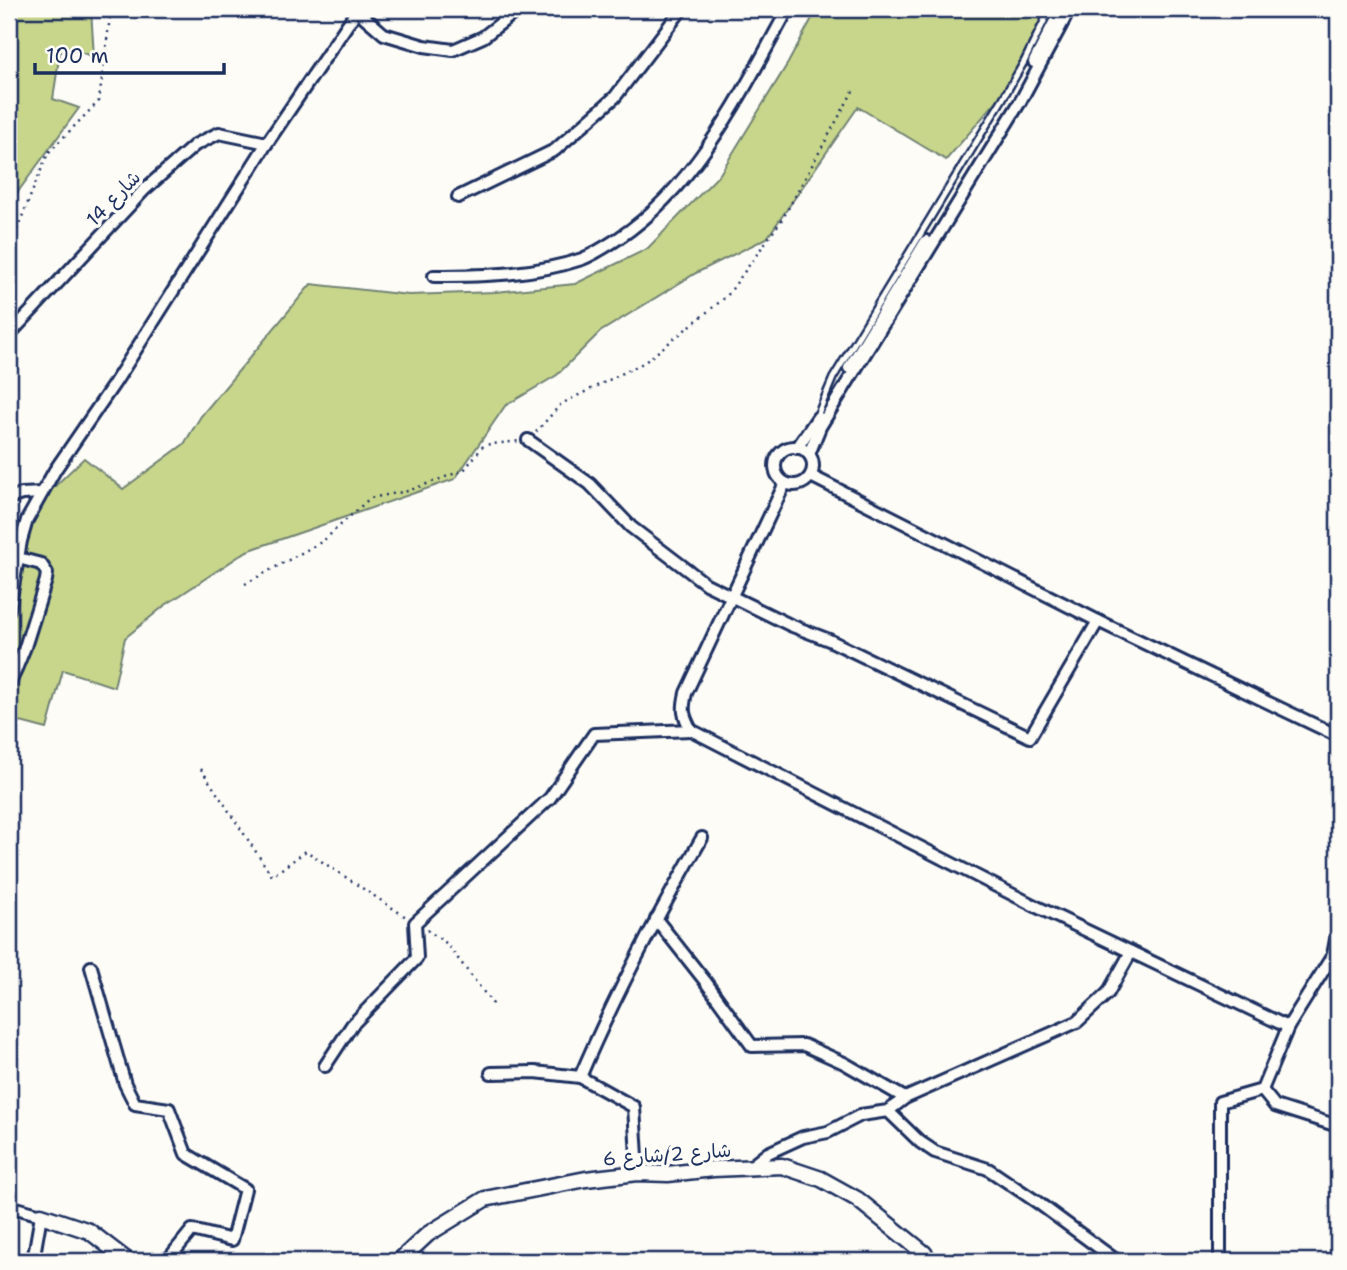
<svg xmlns="http://www.w3.org/2000/svg" width="1347" height="1270" viewBox="0 0 1347 1270" font-family="'Shantell Sans','Playpen Sans Arabic',sans-serif">
<style>
.green{fill:#c7d68a;stroke:#718274;stroke-width:2}
.lines{fill:none;stroke-linecap:round;stroke-linejoin:round}
.service-casing{stroke:#1b2f5e;stroke-width:10}
.minor-casing{stroke:#1b2f5e;stroke-width:16}
.tertiary-casing{stroke:#1b2f5e;stroke-width:19}
.path{stroke:#1b2f5e;stroke-width:2.5;stroke-dasharray:2 5;stroke-linecap:butt}
.service{stroke:#fdfcf7;stroke-width:5}
.minor{stroke:#fdfcf7;stroke-width:10}
.tertiary{stroke:#fdfcf7;stroke-width:14}
.labels{text-anchor:middle;stroke-width:7;stroke-linejoin:round;paint-order:stroke}
.street-label{font-size:19px;fill:#1b2f5e;stroke:#fdfcf7}
</style>
<rect width="100%" height="100%" fill="#fdfcf7"/>
<filter id="ink" filterUnits="userSpaceOnUse"><feTurbulence type="fractalNoise" baseFrequency=".0143" numOctaves="2"/><feDisplacementMap in="SourceGraphic" scale="14" xChannelSelector="R" yChannelSelector="G"/><feConvolveMatrix kernelMatrix="1 2 1 2 8 2 1 2 1" color-interpolation-filters="sRGB"/></filter>
<g filter="url(#ink)">
<g class="green">
<path d="M9 9H91L94 57 61 45 53 99 79 108 20 189 9 207Z"/>
<path d="M817 9H1048L1031 61 946 160 858 107 767 238 696 273 600 332 557 375 505 406 455 479 247 551 164 606 125 638 114 687 63 670 47 729 9 719V584L24 516 84 458 123 489 184 444 201 416 311 284 409 295 495 292 575 284 647 249 720 174 788 63Z"/>
</g>
<g class="lines">
<g class="service-casing">
<path id="service" d="M817 416 833 378 1002 100 1024 62 1050 9"/>
</g>
<g class="minor-casing">
<g id="minor">
<path d="M355 9 384 34 424 46 453 50 483 37 519 9"/>
<path d="M1034 62 1061 9"/>
<path d="M458 197 555 150 615 97 682 9"/>
<path d="M434 276C484 276 534 275 582 259 595 254 608 245 619 238 697 186 744 89 788 9"/>
<path d="M9 335 144 190 195 145 219 133 267 143"/>
<path d="M849 368 926 241"/>
<path d="M528 440 590 484 631 527 706 584 790 625 829 640 1030 737 1098 621"/>
<circle cx="794" cy="466" r="19"/>
<path d="M797 448 818 417"/>
<path d="M809 454 820 427 1020 102 1070 9"/>
<path d="M811 476 1098 621 1338 736"/>
<path d="M785 483 686 693C682 710 683 715 691 730L1037 907 1288 1027"/>
<path d="M9 498 22 494 42 493"/>
<path d="M9 610 21 541 27 520 55 470 114 384 267 143 358 9"/>
<path d="M9 686 25 647 46 580 47 573 41 564 18 558"/>
<path d="M656 919 705 981 752 1046 804 1045 844 1063 905 1098"/>
<path d="M91 967 125 1084 135 1104 169 1109 186 1154 245 1189 232 1240 192 1230 167 1261"/>
<path d="M325 1066 352 1025 417 958 415 923 550 798 594 734 691 730"/>
<path d="M491 1073 535 1072 580 1077 634 1107 638 1173"/>
<path d="M580 1077C615 995 657 916 702 838"/>
<path d="M1262 1090 1275 1106 1338 1126"/>
<path d="M888 1111 920 1142 935 1152 988 1169 1037 1202 1117 1261"/>
<path d="M749 1168 768 1153 803 1137 828 1132 861 1115 888 1111 905 1098 1077 1022 1108 993 1131 952"/>
<path d="M9 1206 41 1215 33 1261"/>
<path d="M1220 1261V1102L1262 1090 1288 1027 1333 955 1338 929"/>
</g>
</g>
<g class="tertiary-casing">
<g id="tertiary">
<path d="M41 1215 89 1231 128 1261"/>
<path d="M399 1261 428 1234 485 1199 586 1179 638 1173 668 1174 713 1169 782 1166 821 1179 857 1199 924 1253 930 1261"/>
</g>
</g>
<g class="path">
<path d="M9 249 48 153 99 101 111 9"/>
<path d="M536 432 561 404 645 362 727 296 783 218 853 91"/>
<path d="M245 584 323 541 370 498 408 491 464 470 484 445 519 441"/>
<path d="M201 769 272 876 306 851 406 917"/>
<path d="M427 930 446 943 496 1008"/>
<path d="M1330 981H1338"/>
</g>
<use href="#service" class="service"/>
<use href="#minor" class="minor"/>
<use href="#tertiary" class="tertiary"/>
</g>
</g>
<g class="labels">
<g class="street-label">
<text transform="translate(113 198) rotate(-46)" y="7">شارع 14</text>
<text transform="translate(667 1154) rotate(-4)" y="7">شارع 2/شارع 6</text>
</g>
</g>
<rect width="1347" height="1270" fill="none" stroke="#fdfcf7" stroke-width="35"/>
<rect x="18" y="18" width="1312" height="1235" fill="none" stroke="#1b2f5e" stroke-width="2.5" filter="url(#ink)"/>
<path d="M35 63v10h189v-10" fill="none" stroke="#1b2f5e" stroke-width="3.5"/>
<text x="46" y="63" font-size="21" fill="#1b2f5e" stroke="#fdfcf7" stroke-width="5" paint-order="stroke">100 m</text>
</svg>
